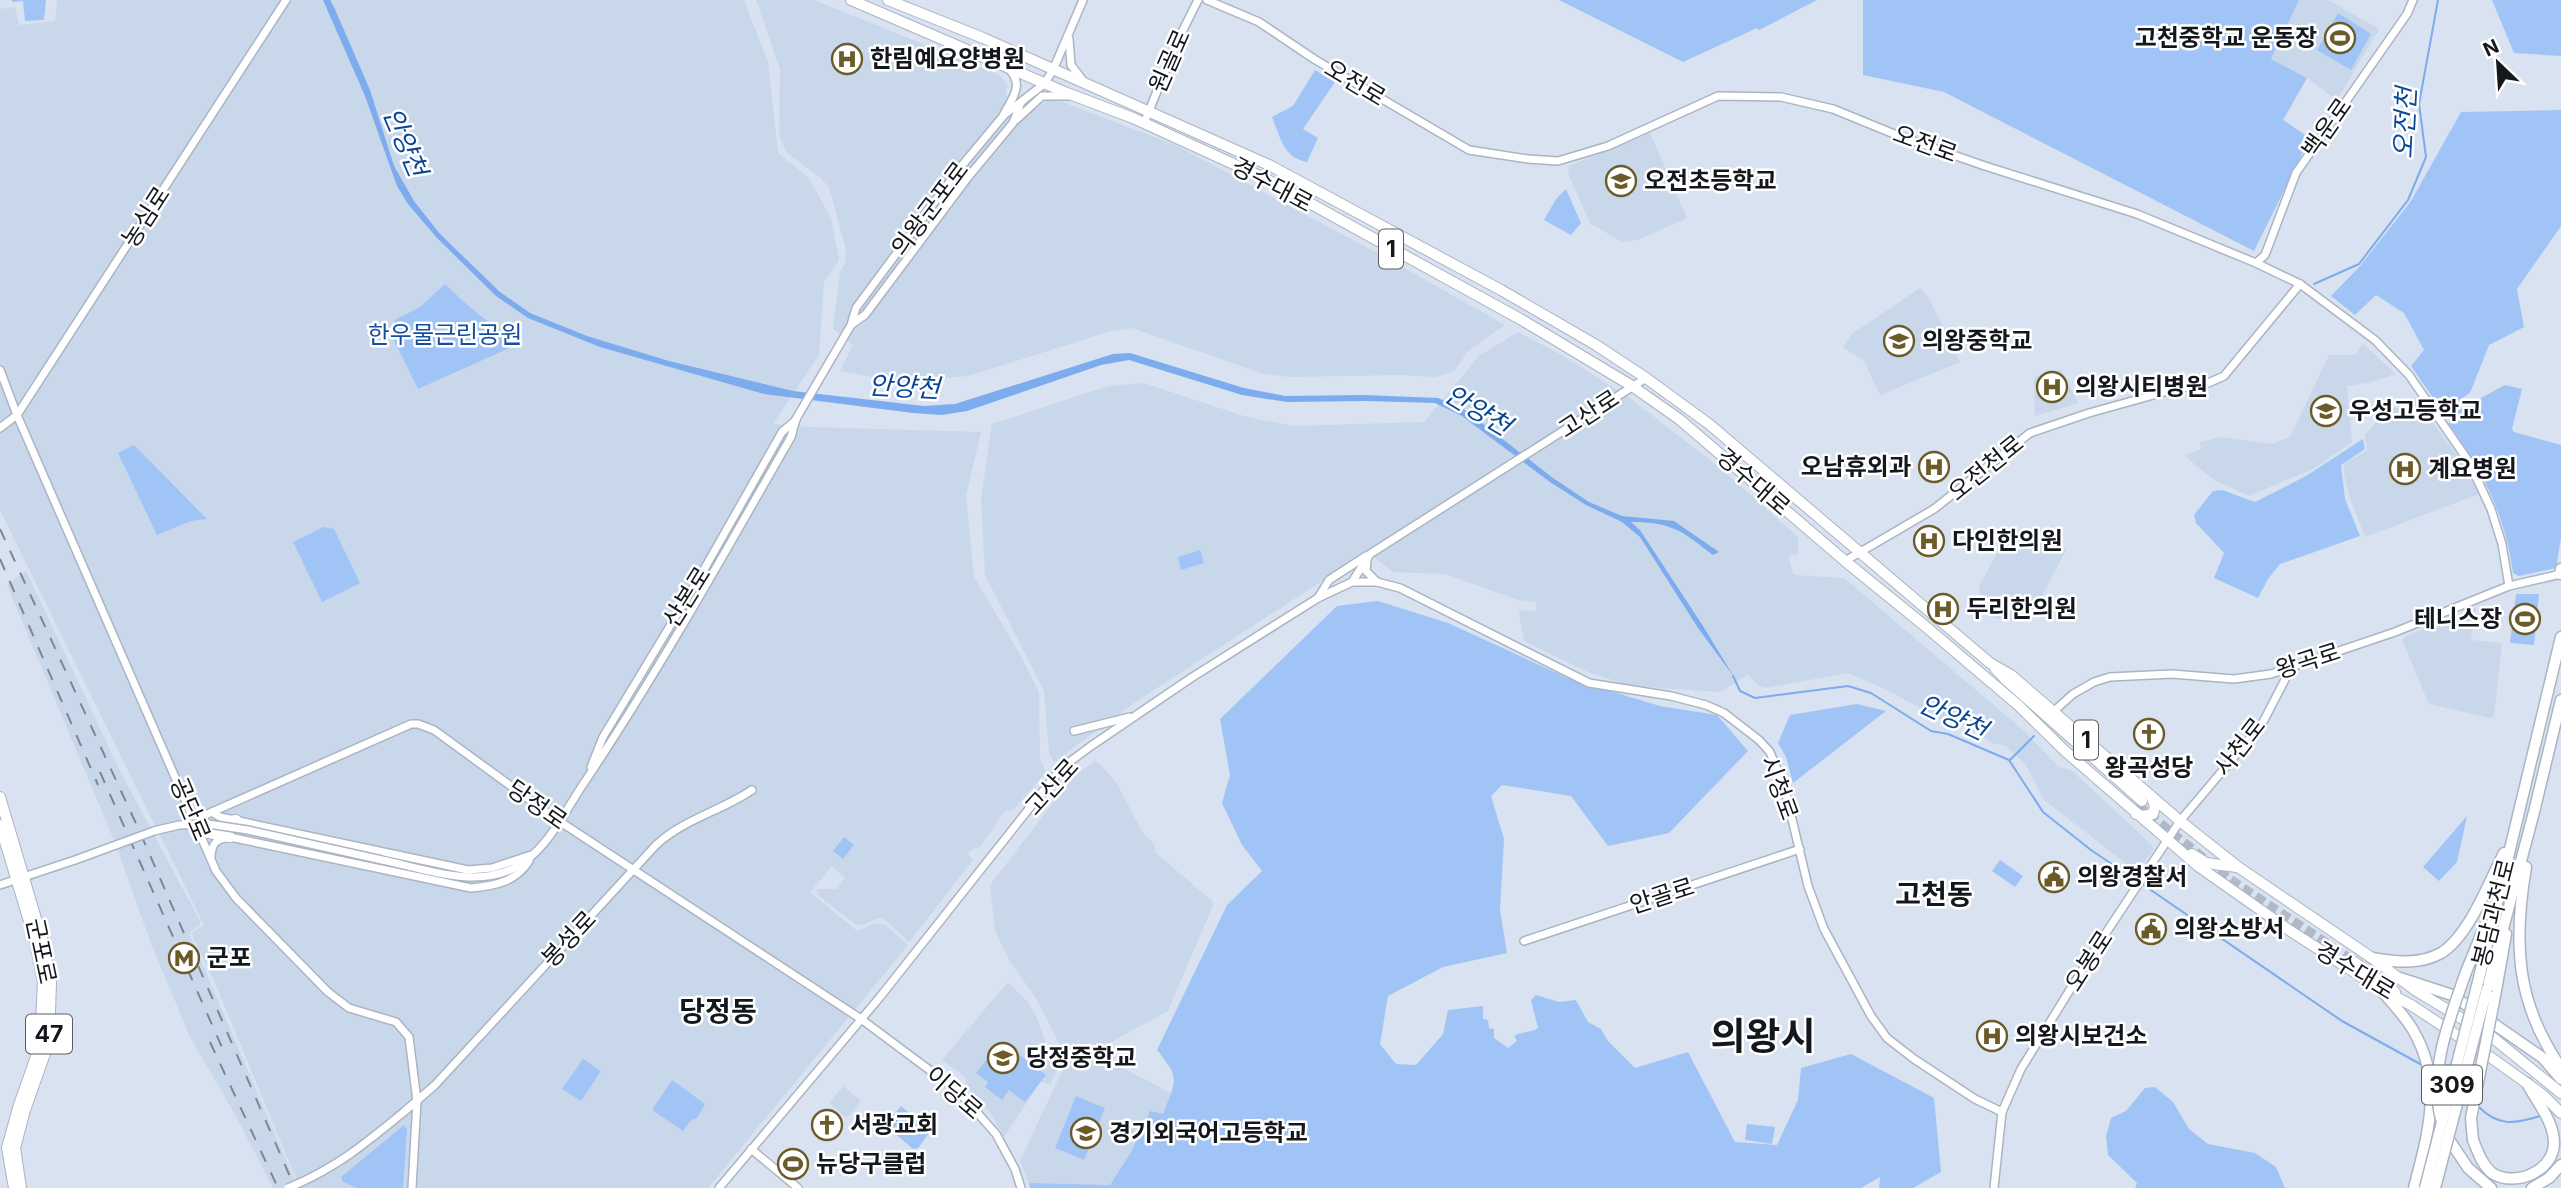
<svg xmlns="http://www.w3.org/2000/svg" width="2561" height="1188" viewBox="0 0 2561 1188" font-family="Inter,'Noto Sans KR',sans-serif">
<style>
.built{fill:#c9d7eb}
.green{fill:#a1c4f7}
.water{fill:#7cabee}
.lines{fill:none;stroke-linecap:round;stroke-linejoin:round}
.stream{stroke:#7cabee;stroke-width:2}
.major-tunnel{stroke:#b1b9c6;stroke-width:10;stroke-dasharray:10 5;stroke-linecap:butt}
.minor-casing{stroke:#abb4c2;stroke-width:10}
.major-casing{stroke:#abb4c2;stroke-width:12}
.highway-casing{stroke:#abb4c2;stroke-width:13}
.minor{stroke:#fff;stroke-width:7}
.major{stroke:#fff;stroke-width:10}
.highway{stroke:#fff;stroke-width:10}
.rail{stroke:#7f8690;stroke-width:2;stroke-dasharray:12 12;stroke-linecap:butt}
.minor-bridge-casing{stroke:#abb4c2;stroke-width:10;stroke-linecap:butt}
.highway-bridge-casing{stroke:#abb4c2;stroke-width:13;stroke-linecap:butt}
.minor-bridge{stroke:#fff;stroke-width:7}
.highway-bridge{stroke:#fff;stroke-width:10}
.labels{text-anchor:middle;stroke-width:5;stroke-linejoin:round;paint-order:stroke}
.shield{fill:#fff;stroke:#5a5d60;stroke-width:2}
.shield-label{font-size:23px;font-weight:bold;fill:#14171c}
.poi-label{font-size:24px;font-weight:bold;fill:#14171c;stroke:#fff;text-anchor:start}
.street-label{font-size:24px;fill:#14171c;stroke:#fff}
.park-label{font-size:24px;fill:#154f9e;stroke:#fff}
.water-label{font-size:26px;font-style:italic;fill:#094794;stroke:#fff}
.quarter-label{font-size:28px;font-weight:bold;fill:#14171c;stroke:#fff}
.town-label{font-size:38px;font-weight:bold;fill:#14171c;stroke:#fff}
</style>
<rect width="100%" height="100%" fill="#d8e2f0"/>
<g class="built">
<path d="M57 0H744L768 62 778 153 808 177 831 218 839 260 824 282 819 355 773 424 809 427 981 432 966 496 974 577 1022 658 1039 693 1040 759 1046 772 1013 810 1005 811 980 847 973 849 968 854 973 860 909 942 885 920 879 918 862 925 855 924 819 896 816 890 818 889H837L845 878 832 866 810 892 857 931 874 924H884L908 945 708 1188H300L215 983 191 933 204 925 0 510V9L15 7 19 25 55 21Z"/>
<path d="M756 0H814L999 75 1008 85 1005 95 1035 109 1048 100 1065 103 1175 145 1392 261 1505 325 1469 350 1454 371 1435 377 1400 375 1290 377 1264 374 1132 328 1111 331 968 376 899 382 840 371 853 345 833 329 840 272 845 264 846 250 829 187 821 178 787 153 779 136 780 69Z"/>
<path d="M2299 0H2328L2379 29 2337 100 2307 78 2271 59Z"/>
<path d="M1650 133 1687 218 1637 240 1622 242 1590 223 1568 173 1569 166Z"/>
<path d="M1920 288 1927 295 1960 362 1880 395 1864 361 1843 347 1852 334Z"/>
<path d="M1518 332 1560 354 1631 399 1719 467 1798 537V554L1788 556 1794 575 1844 578 2023 730 2059 767 2071 770 2152 845 2153 850 2137 872 2044 800 2026 765 2005 745 1994 744 1964 725 1942 720 1887 690 1848 673 1765 688 1759 686 1748 675 1720 692 1630 686 1588 672 1524 641 1519 613 1520 610 1536 611V602L1518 600 1445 574 1393 572 1367 552 1137 701 1054 762 1049 753 1044 691 985 575 981 499 992 424 1108 386 1144 383 1247 417 1293 426 1424 422 1479 356Z"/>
<path d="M2363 344 2396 374 2372 382 2347 386 2352 442 2315 468 2249 496 2214 480 2185 456 2201 449 2200 442 2221 437 2272 444 2290 437 2329 355H2355Z"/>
<path d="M2061 370 2078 403 2035 416 2034 377Z"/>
<path d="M2413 397 2460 459 2479 494 2365 537 2350 498 2344 474V464L2367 450 2365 435 2389 408H2399Z"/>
<path d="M2011 526 2066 550 2028 622 1991 618 1982 608 1979 587Z"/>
<path d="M26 571 120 771 201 923 189 933 298 1188H273L237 1118 189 1035 149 938 116 845 7 585Z"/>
<path d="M2476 608 2471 640 2502 643 2494 716 2490 718 2429 704 2402 640 2406 636Z"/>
<path d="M1095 761 1101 765 1117 784 1143 833 1154 844 1155 852 1212 901 1213 905 1168 1011 1100 1048 1091 1043 1070 1049 1061 1047 1036 998 1010 962 995 931 990 885 1072 778Z"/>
<path d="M1008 982 1027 1001 1036 1016 1047 1047 1064 1057 1050 1085 1041 1081 1004 1137 987 1108 969 1090 965 1077 942 1060Z"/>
<path d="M1092 1052 1171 1093 1163 1114 1131 1152 1110 1185 1029 1183 1020 1161 1062 1071 1071 1058Z"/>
<path d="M843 1086 861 1101 847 1118 829 1103Z"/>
</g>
<g class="green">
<path d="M12 0H46L44 20 25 21 23 1 12 2Z"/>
<path d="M1559 0H1817L1759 30 1757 28 1683 62Z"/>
<path d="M1863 0H2299L2271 59 2307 78 2283 120 2310 138 2254 251 1944 92 1863 75Z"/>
<path d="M2492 0H2561V56L2514 53Z"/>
<path d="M2338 13 2371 34 2351 70 2317 50Z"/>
<path d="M1315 70 1335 82 1303 129 1318 138 1307 162C1283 157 1281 139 1272 117L1293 106Z"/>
<path d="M2561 110V226L2517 289 2524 327 2489 345 2470 393 2442 411 2411 366 2424 350 2404 313 2376 295 2355 315 2331 296 2360 266 2411 201 2461 112Z"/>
<path d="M1566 189 1581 223 1571 235 1544 220 1556 199Z"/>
<path d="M445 284C468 306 490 326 518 340L516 345 418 389 390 332 395 320 420 307Z"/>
<path d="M2505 385 2522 389 2512 429 2514 432 2561 445V538L2556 568 2519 576 2513 573C2505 512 2483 474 2449 424L2450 415Z"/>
<path d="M2363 439 2365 449 2341 465 2345 499 2360 536 2280 564 2268 579 2258 598 2214 578 2224 553 2196 523 2194 515 2213 491 2222 490 2255 502 2306 476Z"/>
<path d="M134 445 207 519 191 521 157 535 118 453Z"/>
<path d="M324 527 334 529 360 583 322 602 293 542Z"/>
<path d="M1200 550 1204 563 1181 570 1178 557Z"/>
<path d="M2516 594H2539L2534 645 2510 643Z"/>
<path d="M1378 601 1448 623 1570 679 1660 706 1717 715 1748 751 1669 833 1608 846 1571 796 1502 785 1491 796 1504 839 1500 910 1507 953 1443 967 1388 996 1380 1044 1396 1064 1416 1065 1443 1034 1448 1010 1483 1006V1019L1488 1020 1489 1028 1494 1029V1038L1508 1048 1517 1041 1514 1036C1523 1031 1531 1033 1538 1028L1531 1000 1536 995 1559 1002 1576 1000 1588 1022 1601 1029 1608 1041 1635 1068 1688 1052 1735 1142 1777 1145 1798 1100 1801 1068 1851 1054 1934 1098 1941 1172 1913 1188H1879L1880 1177 1861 1188H1030L1029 1183 1110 1185 1131 1152 1150 1111 1163 1114C1176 1079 1181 1080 1157 1050L1227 905 1262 871 1242 845 1222 803 1230 775 1220 719 1337 606Z"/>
<path d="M1857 704 1886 711 1793 783 1786 757 1778 743 1790 715Z"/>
<path d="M2467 816 2457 862 2439 881 2423 867Z"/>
<path d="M844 837 854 845 843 859 833 851Z"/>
<path d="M2000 860 2023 876 2015 887 1992 871Z"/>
<path d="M1001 1041 1046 1075 1025 1102 1009 1090 1002 1100 985 1087 988 1082 976 1073Z"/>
<path d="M583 1059 601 1071 581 1101 562 1089Z"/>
<path d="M672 1080 705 1104 697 1118 691 1120 683 1131 652 1110Z"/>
<path d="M2155 1087 2173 1102 2189 1129 2208 1144 2255 1153 2276 1167 2285 1188H2135L2137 1183 2108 1155 2106 1136 2111 1118 2126 1111 2145 1088Z"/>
<path d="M1076 1096 1105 1108 1084 1160 1055 1148Z"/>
<path d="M901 1106 929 1129V1133L918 1148 913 1149 885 1125Z"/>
<path d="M1747 1124 1775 1127 1772 1144 1745 1140Z"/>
<path d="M404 1125 407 1129 403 1188H357L343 1182 341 1177Z"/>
</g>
<path class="water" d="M323 0H330L334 7 370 90 394 166 414 201 440 234 500 292 530 313 587 336 669 361 793 391 924 406 955 404 1113 354 1130 353 1244 388 1285 396 1364 395 1438 398 1465 410 1553 478 1589 502 1622 516 1674 521 1719 552 1713 555C1682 531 1672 522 1631 522L1640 530 1703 626 1734 677 1698 628 1640 537 1622 522 1586 505 1550 482 1462 416 1435 403 1367 401 1287 402 1242 395 1129 360 1101 365 967 411 942 415 913 413 764 394 600 347 528 318 496 296 437 238 408 204 397 186 365 96Z"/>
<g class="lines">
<g class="stream">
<path d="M2314 284 2359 264 2408 200 2426 157 2419 104 2438 0"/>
<path d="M1733 676 1740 691 1755 698 1848 686 1871 693 1931 731 1948 734 2009 760 2043 812 2091 850 2137 881"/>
<path d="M2010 760 2034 736"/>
<path d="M2142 884 2342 1021 2422 1065"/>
<path d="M2478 1106C2498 1127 2514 1124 2540 1116"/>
</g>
<path class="major-tunnel" d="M2137 805 2230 880 2353 961"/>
<g class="minor-casing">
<g id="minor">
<path d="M1207 0 1259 22 1314 59 1469 150 1528 159 1558 161 1608 146 1718 96 1781 97 1833 109 1899 136 1985 166 2137 214 2256 263 2300 284 2375 340 2409 375 2469 462 2491 509 2502 544 2509 586"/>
<path d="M1069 39 1071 65 1084 82"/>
<path d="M1004 114C1013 97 1024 85 1009 69"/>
<path d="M1016 120 1042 96H1068"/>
<path d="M1144 123 1178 40 1198 0"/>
<path d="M2256 263 2265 255 2296 173 2407 14 2413 0"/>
<path d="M852 324 865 315 969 176 1013 123 1020 105"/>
<path d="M0 370 17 415 216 871 236 898 328 992 349 1008 396 1022 409 1037 417 1101 412 1188"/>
<path d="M0 428 17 415 286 0"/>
<path d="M1367 561 1366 571 1377 582"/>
<path d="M1845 561 1934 509 2030 433 2089 413 2175 389 2206 384 2224 376 2300 284"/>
<path d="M1352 582H1377L1400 588 1589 683 1671 696 1706 705 1724 713 1759 740 1770 752 1785 790 1808 886 1824 929 1871 1016 1887 1038 1914 1059 1975 1099 2002 1112"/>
<path d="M1318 598 1329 580 1366 556"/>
<path d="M2054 711 2073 694 2094 682 2110 677 2172 674 2234 679 2271 674 2395 632 2509 586 2561 574"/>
<path d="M1074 731 1130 717"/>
<path d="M591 767 603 737 702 573 782 432 796 420"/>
<path d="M212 812 220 817 468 870 492 868 531 855"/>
<path d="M194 820 411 724H418L434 730 559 821 861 1019 959 1092 996 1134 1015 1169 1021 1188"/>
<path d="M211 856C212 842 217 839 230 837L471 888C494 886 516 882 529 861"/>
<path d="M382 860C423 868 472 888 512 869 547 853 565 810 586 780 660 669 725 552 791 437L796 419 851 325 856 308 959 169 1004 115 1044 84 1053 70 1083 0"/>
<path d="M0 885 75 860"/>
<path d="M1524 941 1800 849"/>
<path d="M405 1111 435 1085 656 845C684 819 721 811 752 790"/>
<path d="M751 1149 798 1188"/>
<path d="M719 1188 880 997 1054 777 1068 763 1091 746 1191 678 1318 598 1352 582 1370 554 1646 378"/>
<path d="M1994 1188 2002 1112 2021 1069 2094 951 2180 821 2262 724 2291 668"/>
</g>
</g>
<g class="major-casing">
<g id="major">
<path d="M851 0 1067 93 1133 118 1264 178 1522 320 1632 386 1679 419 1845 561 1925 626 2018 705 2065 751 2198 866 2289 930 2379 988 2411 1005 2493 1059 2543 1095 2561 1113"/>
<path d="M888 0 983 38 1269 165 1501 290 1596 345 1646 378 1709 424 1990 663 2011 675 2180 821 2238 867 2372 958 2415 990 2492 1037 2561 1093"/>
<path d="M1995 668 2006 680 2142 801"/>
<path d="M0 797 42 939 51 982 49 1042 25 1110 15 1148 21 1188"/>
<path d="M2136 814 2143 816 2153 814 2155 806 2152 798"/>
<path d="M0 825 35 941 43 982 40 1045 18 1108 7 1148 14 1188"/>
<path d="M199 831 230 837"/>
<path d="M226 833 224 827 226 822 236 820"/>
<path d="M2192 854 2206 863 2237 867"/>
<path d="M2353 961 2395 992"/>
</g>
</g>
<g class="highway-casing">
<g id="highway">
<path d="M2560 574 2561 569"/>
<path d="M2526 867C2513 943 2516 1003 2561 1068"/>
<path d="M2372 958C2394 962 2420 965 2441 953 2469 936 2489 882 2504 853"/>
<path d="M2466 972 2485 925"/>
<path d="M2400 978 2452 995 2543 1058 2561 1079"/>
<path d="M2478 982 2561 637"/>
<path d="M2379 988C2391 1001 2404 1015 2413 1030 2444 1083 2428 1133 2414 1188"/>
<path d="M2487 989 2534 812 2561 700"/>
<path d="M2495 996 2506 934"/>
<path d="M2446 1135 2468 1168 2491 1188"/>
<path d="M2473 1140C2478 1152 2482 1165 2492 1173 2515 1188 2554 1171 2554 1143 2554 1121 2536 1101 2527 1083"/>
<path d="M2532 1188 2549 1178 2561 1165"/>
</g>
</g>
<use href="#minor" class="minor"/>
<use href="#major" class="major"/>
<use href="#highway" class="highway"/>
<g class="rail">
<path d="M0 529 139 830 295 1188"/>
<path d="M0 559 98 785"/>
<path d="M100 772 225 1054"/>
<path d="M210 1042 278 1188"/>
</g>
<g class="minor-bridge-casing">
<g id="minor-bridge">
<path d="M75 860 154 831 179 825 208 824 248 830 382 860"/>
<path d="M288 1188C336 1168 365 1144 405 1111"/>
</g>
</g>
<g class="highway-bridge-casing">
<g id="highway-bridge">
<path d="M2441 1119C2428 1071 2450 1018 2466 972"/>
<path d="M2473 1140 2471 1118 2495 996"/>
<path d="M2425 1188 2478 982"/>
<path d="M2435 1188 2487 989"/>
</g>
</g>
<use href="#minor-bridge" class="minor-bridge"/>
<use href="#highway-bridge" class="highway-bridge"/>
</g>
<defs>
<g id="stadium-ring" transform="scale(1.575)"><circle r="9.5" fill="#fff" stroke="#6a5b28" stroke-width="1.5"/><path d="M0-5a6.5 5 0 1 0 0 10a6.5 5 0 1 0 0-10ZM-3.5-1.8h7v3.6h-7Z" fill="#6a5b28"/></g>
<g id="hospital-ring" transform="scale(1.575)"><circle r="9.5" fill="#fff" stroke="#6a5b28" stroke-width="1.5"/><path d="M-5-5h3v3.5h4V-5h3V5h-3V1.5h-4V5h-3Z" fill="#6a5b28"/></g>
<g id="school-ring" transform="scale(1.575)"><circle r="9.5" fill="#fff" stroke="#6a5b28" stroke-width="1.5"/><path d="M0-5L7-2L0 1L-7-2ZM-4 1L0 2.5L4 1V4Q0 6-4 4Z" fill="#6a5b28"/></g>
<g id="church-ring" transform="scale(1.575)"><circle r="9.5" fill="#fff" stroke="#6a5b28" stroke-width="1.5"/><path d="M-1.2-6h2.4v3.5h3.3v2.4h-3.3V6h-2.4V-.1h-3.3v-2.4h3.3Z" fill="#6a5b28"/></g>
<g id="civic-ring" transform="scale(1.575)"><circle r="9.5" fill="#fff" stroke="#6a5b28" stroke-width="1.5"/><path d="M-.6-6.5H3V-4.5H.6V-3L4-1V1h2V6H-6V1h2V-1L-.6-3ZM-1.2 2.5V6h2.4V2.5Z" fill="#6a5b28"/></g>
<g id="metro-ring" transform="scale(1.575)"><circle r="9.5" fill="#fff" stroke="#6a5b28" stroke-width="1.5"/><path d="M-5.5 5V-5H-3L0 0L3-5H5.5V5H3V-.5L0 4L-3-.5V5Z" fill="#6a5b28"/></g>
</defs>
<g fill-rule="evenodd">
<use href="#stadium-ring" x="2340" y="38"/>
<use href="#hospital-ring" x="847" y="59"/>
<use href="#school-ring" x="1621" y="181"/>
<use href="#school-ring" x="1899" y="341"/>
<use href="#hospital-ring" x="2052" y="387"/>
<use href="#school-ring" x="2326" y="411"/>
<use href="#hospital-ring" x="1934" y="467"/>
<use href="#hospital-ring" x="2405" y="469"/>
<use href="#hospital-ring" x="1929" y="541"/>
<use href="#hospital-ring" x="1943" y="609"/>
<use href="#stadium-ring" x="2525" y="619"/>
<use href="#church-ring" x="2149" y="734"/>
<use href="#civic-ring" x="2054" y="877"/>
<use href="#civic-ring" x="2151" y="929"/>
<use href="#metro-ring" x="184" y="958"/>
<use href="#hospital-ring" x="1992" y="1036"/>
<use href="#school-ring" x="1003" y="1058"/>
<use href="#church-ring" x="827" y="1125"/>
<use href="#school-ring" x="1086" y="1133"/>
<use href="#stadium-ring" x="793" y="1164"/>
</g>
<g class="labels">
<g class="shield">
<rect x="1379" y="229.5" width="24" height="39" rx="5"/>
<rect x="2074" y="720.5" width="24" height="39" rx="5"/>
<rect x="26" y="1014.5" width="46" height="39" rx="5"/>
<rect x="2422" y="1065.5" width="60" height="39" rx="5"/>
</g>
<g class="shield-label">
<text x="1391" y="257">1</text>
<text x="2086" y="748">1</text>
<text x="49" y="1042">47</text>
<text x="2452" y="1093">309</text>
</g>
<g class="poi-label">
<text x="2317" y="46" text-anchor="end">고천중학교 운동장</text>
<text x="870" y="67">한림예요양병원</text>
<text x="1644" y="189">오전초등학교</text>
<text x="1922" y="349">의왕중학교</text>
<text x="2075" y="395">의왕시티병원</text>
<text x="2349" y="419">우성고등학교</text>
<text x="1911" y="475" text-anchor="end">오남휴외과</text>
<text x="2428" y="477">계요병원</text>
<text x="1952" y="549">다인한의원</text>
<text x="1966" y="617">두리한의원</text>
<text x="2502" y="627" text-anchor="end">테니스장</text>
<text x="2149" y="776" text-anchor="middle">왕곡성당</text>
<text x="2077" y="885">의왕경찰서</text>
<text x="2174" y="937">의왕소방서</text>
<text x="207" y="966">군포</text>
<text x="2015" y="1044">의왕시보건소</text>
<text x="1026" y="1066">당정중학교</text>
<text x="850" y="1133">서광교회</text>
<text x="1109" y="1141">경기외국어고등학교</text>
<text x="816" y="1172">뉴당구클럽</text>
</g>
<g class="street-label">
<text transform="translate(1170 61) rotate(-66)" y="8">원골로</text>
<text transform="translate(1355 83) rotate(31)" y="8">오전로</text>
<text transform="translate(2327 128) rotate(-55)" y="8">백운로</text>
<text transform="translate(1925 144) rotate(20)" y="8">오전로</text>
<text transform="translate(1272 185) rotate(28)" y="8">경수대로</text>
<text transform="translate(930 209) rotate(-53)" y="8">의왕군포로</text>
<text transform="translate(146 217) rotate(-57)" y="8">농심로</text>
<text transform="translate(1589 414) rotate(-33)" y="8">고산로</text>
<text transform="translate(1986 468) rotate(-39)" y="8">오전천로</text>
<text transform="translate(1753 482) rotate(41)" y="8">경수대로</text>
<text transform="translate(687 597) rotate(-58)" y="8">산본로</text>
<text transform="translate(2308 661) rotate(-18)" y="8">왕곡로</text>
<text transform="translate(2240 747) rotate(-52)" y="8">사천로</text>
<text transform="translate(1052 787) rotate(-48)" y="8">고산로</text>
<text transform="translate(1779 788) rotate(70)" y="8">시청로</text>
<text transform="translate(537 805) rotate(35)" y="8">당정로</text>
<text transform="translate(190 809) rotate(67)" y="8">공단로</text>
<text transform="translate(1662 896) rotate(-18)" y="8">안골로</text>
<text transform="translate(2494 913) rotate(-76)" y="8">봉담과천로</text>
<text transform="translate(569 939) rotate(-47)" y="8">봉성로</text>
<text transform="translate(41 951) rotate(78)" y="8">군포로</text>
<text transform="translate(2089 961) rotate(-57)" y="8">오봉로</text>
<text transform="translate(2355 971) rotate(31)" y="8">경수대로</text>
<text transform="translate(954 1093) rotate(41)" y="8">이당로</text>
</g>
<g class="park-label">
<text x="445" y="343">한우물근린공원</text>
</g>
<g class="water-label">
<text transform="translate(2405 123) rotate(-87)" y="9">오전천</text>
<text transform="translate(405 142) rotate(67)" y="9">안양천</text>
<text transform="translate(904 387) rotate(3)" y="9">안양천</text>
<text transform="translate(1478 410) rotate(31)" y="9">안양천</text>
<text transform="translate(1953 717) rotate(25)" y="9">안양천</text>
</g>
<g class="quarter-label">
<text x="1934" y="904">고천동</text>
<text x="718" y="1021">당정동</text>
</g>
<g class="town-label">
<text x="1763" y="1050">의왕시</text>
</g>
</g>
<g transform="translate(2498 63) rotate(335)" stroke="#ffffff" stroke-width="5" paint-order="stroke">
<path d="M0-5L12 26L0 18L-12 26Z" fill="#14171c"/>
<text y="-10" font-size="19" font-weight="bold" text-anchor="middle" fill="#14171c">N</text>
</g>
</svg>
